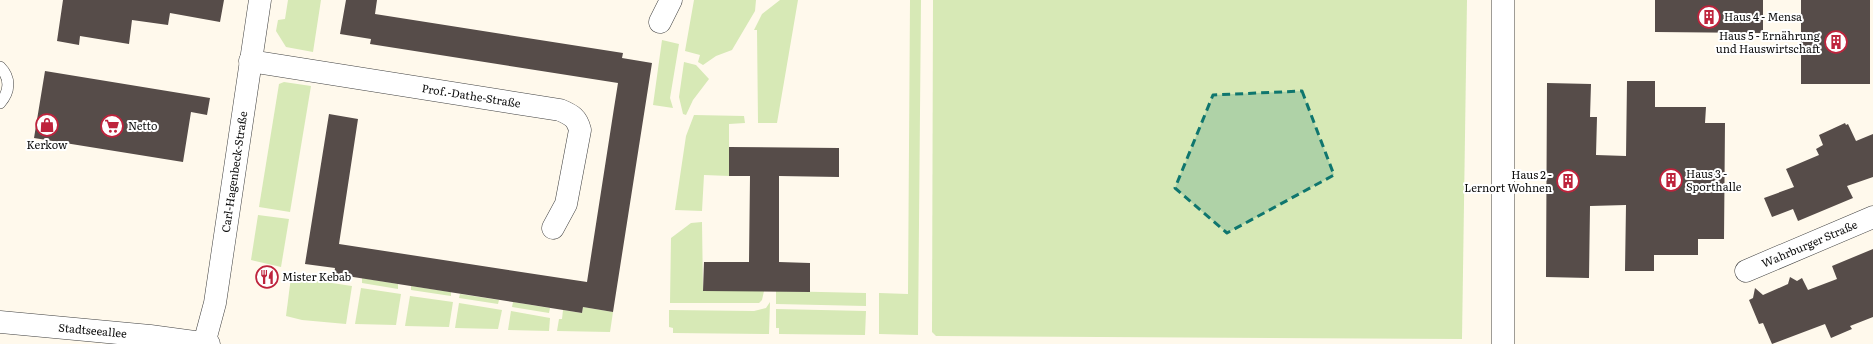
<svg xmlns="http://www.w3.org/2000/svg" width="1873" height="344" viewBox="0 0 1873 344" font-family="Literata,serif">
<style>
.green{fill:#d7e9b6}
.building{fill:#564c49}
.lines{fill:none;stroke-linecap:round;stroke-linejoin:round}
.service-casing{stroke:#404040;stroke-width:12}
.minor-casing{stroke:#404040;stroke-width:23}
.service{stroke:#fff;stroke-width:11}
.minor{stroke:#fff;stroke-width:22}
.marked{fill:#0f766e;fill-opacity:0.2;stroke:#0f766e;stroke-width:3;stroke-dasharray:8 5;stroke-linejoin:round}
.labels{text-anchor:middle;stroke-width:4;stroke-linejoin:round;paint-order:stroke}
.poi-label{font-size:11px;fill:#0d0d0d;stroke:#fff;text-anchor:start}
.street-label{font-size:11px;fill:#0d0d0d;stroke:#fff}
</style>
<rect width="100%" height="100%" fill="#fff9ec"/>
<g class="green">
<path d="M288 0H321L313 52 286 47 276 31 278 20 285 19Z"/>
<path d="M694 0H756L755 11 732 50 716 56 703 65 698 62 700 55 685 51Z"/>
<path d="M780 0H798L777 123H758L757 30H754L762 14Z"/>
<path d="M910 0H921L918 335 879 334V293L908 294Z"/>
<path d="M933 0H1467L1462 339 936 336 932 332Z"/>
<path d="M662 40 679 44 670 98 673 108 653 105Z"/>
<path d="M684 62 696 65 709 79 693 100 686 115 683 114 679 97Z"/>
<path d="M284 82 311 86 290 212 259 207 279 84Z"/>
<path d="M694 115 744 116 745 123 729 124V176L704 175 702 211 675 210 686 136Z"/>
<path d="M258 215 289 219 281 267 251 260Z"/>
<path d="M702 222 703 291H764L762 300 759 303H670L671 238 691 223Z"/>
<path d="M291 277 352 286 346 324 302 320 286 316Z"/>
<path d="M362 278 398 284V289L362 283Z"/>
<path d="M411 286 451 292V296L411 290Z"/>
<path d="M361 288 401 294 396 325 355 324Z"/>
<path d="M776 291 866 293V306L776 304Z"/>
<path d="M460 294 499 300 498 304 459 298Z"/>
<path d="M410 296 453 302 449 327 405 326Z"/>
<path d="M513 302 550 308 549 313 512 307Z"/>
<path d="M770 302 769 334 673 333V328L669 327V310L754 311 766 308Z"/>
<path d="M459 303 502 310 498 329 455 328Z"/>
<path d="M583 307 613 312 610 332 557 331 559 319H562L563 310 582 313Z"/>
<path d="M776 309 866 311 865 335 779 334V328H776Z"/>
<path d="M511 311 550 318 549 331 508 330Z"/>
</g>
<g class="building">
<path d="M63 0H224L220 22 170 13 168 25 132 20 129 44 80 36 79 45 57 41Z"/>
<path d="M346 0H377L375 14 623 53 622 58 652 63 613 312 583 307 582 313 532 305 334 274 335 268 305 264 329 114 358 119 339 244 587 282 614 108 618 83 370 44 371 39 340 34Z"/>
<path d="M1655 0H1763V33L1655 32Z"/>
<rect x="1801" y="0" width="69" height="84"/>
<path d="M45 71 210 98 207 115 191 112 183 162 34 138Z"/>
<path d="M1627 81H1655V107H1706L1705 123H1725L1724 239H1698V255H1654V271H1625L1626 205 1590 206 1589 278 1546 277 1547 83 1591 84 1590 117H1597L1596 155 1626 156Z"/>
<path d="M1845 123 1846 125 1848 124 1856 141 1873 134V177L1847 186 1853 198 1798 221 1793 209 1772 217 1764 198 1794 187 1786 169 1819 155 1816 149 1823 145 1819 135Z"/>
<path d="M729 147 839 148V177L779 176V262L810 263V292L703 291 704 262H749L750 176H729Z"/>
<path d="M1873 249V317L1850 326 1852 329 1831 338 1825 324 1772 344 1763 323 1759 324 1749 300 1753 298 1755 288 1763 295 1788 284 1790 277 1797 281 1802 278 1808 290 1837 279 1832 266Z"/>
</g>
<g class="lines">
<g class="service-casing">
<path id="service" d="M0 67C11 78 10 92 0 103"/>
</g>
<g class="minor-casing">
<g id="minor">
<path d="M660 22 671 0"/>
<path id="s1" d="M250 61 560 110C572 115 577 118 580 130L566 204 553 228"/>
<path id="s2" d="M1746 271 1873 217"/>
<path id="s3" d="M0 322 150 336 209 344"/>
<path id="s4" d="M204 344 215 303 260 0"/>
<path d="M1503 344V0"/>
</g>
</g>
<use href="#service" class="service"/>
<use href="#minor" class="minor"/>
</g>
<path class="marked" d="M1302 91 1334 175 1227 233 1175 188 1213 95Z"/>
<defs>
<g id="building-ring" transform="scale(1.15)"><circle r="9.5" fill="#fff" stroke="#be233c" stroke-width="1.5"/><path d="M-4-6H4V6H1V3H-1V6H-4ZM-2.5-4.3h1.7v1.8h-1.7ZM.8-4.3h1.7v1.8H.8ZM-2.5-1h1.7V.8h-1.7ZM.8-1h1.7V.8H.8Z" fill="#be233c"/></g>
<g id="shop-ring" transform="scale(1.15)"><circle r="9.5" fill="#fff" stroke="#be233c" stroke-width="1.5"/><path d="M-5-2.5h2.3a2.7 3.5 0 0 1 5.4 0H5L5.5 6h-11ZM-1.5-2.5h3a1.5 2.3 0 0 0-3 0Z" fill="#be233c"/></g>
<g id="supermarket-ring" transform="scale(1.15)"><circle r="9.5" fill="#fff" stroke="#be233c" stroke-width="1.5"/><path d="M-6-5.5h2.5l.6 2H6L4.5 2H-2.5L-4.4-4H-6ZM-1.5 3.2a1.3 1.3 0 1 0 .1 0ZM3 3.2a1.3 1.3 0 1 0 .1 0Z" fill="#be233c"/></g>
<g id="restaurant-ring" transform="scale(1.15)"><circle r="9.5" fill="#fff" stroke="#be233c" stroke-width="1.5"/><path d="M-5-6h1v4h1v-4h1v4h1v-4h1v5L-1.5 .5V6h-2V.5L-5-1ZM5-6V6H3V1.5H1.5Q1.5-4 5-6Z" fill="#be233c"/></g>
</defs>
<g fill-rule="evenodd">
<use href="#building-ring" x="1709" y="17"/>
<use href="#building-ring" x="1836" y="42"/>
<use href="#shop-ring" x="47" y="125"/>
<use href="#supermarket-ring" x="112" y="126"/>
<use href="#building-ring" x="1671" y="180"/>
<use href="#building-ring" x="1568" y="181"/>
<use href="#restaurant-ring" x="267" y="277"/>
</g>
<g class="labels">
<g class="poi-label">
<text x="1724" y="21">Haus 4 - Mensa</text>
<text x="1820" y="40" text-anchor="end">Haus 5 - Ernährung<tspan x="1820" dy="13">und Hauswirtschaft</tspan></text>
<text x="128" y="130">Netto</text>
<text x="47" y="149" text-anchor="middle">Kerkow</text>
<text x="1686" y="178">Haus 3 -<tspan x="1686" dy="13">Sporthalle</tspan></text>
<text x="1552" y="179" text-anchor="end">Haus 2 -<tspan x="1552" dy="13">Lernort Wohnen</tspan></text>
<text x="282" y="281">Mister Kebab</text>
</g>
<g class="street-label">
<text dy="4" stroke="none"><textPath href="#s1" startOffset="224">Prof.-Dathe-Straße</textPath></text>
<text dy="4" stroke="none"><textPath href="#s4" startOffset="175">Carl-Hagenbeck-Straße</textPath></text>
<text dy="4" stroke="none"><textPath href="#s2" startOffset="69">Wahrburger Straße</textPath></text>
<text dy="4" stroke="none"><textPath href="#s3" startOffset="93">Stadtseeallee</textPath></text>
</g>
</g>
</svg>
